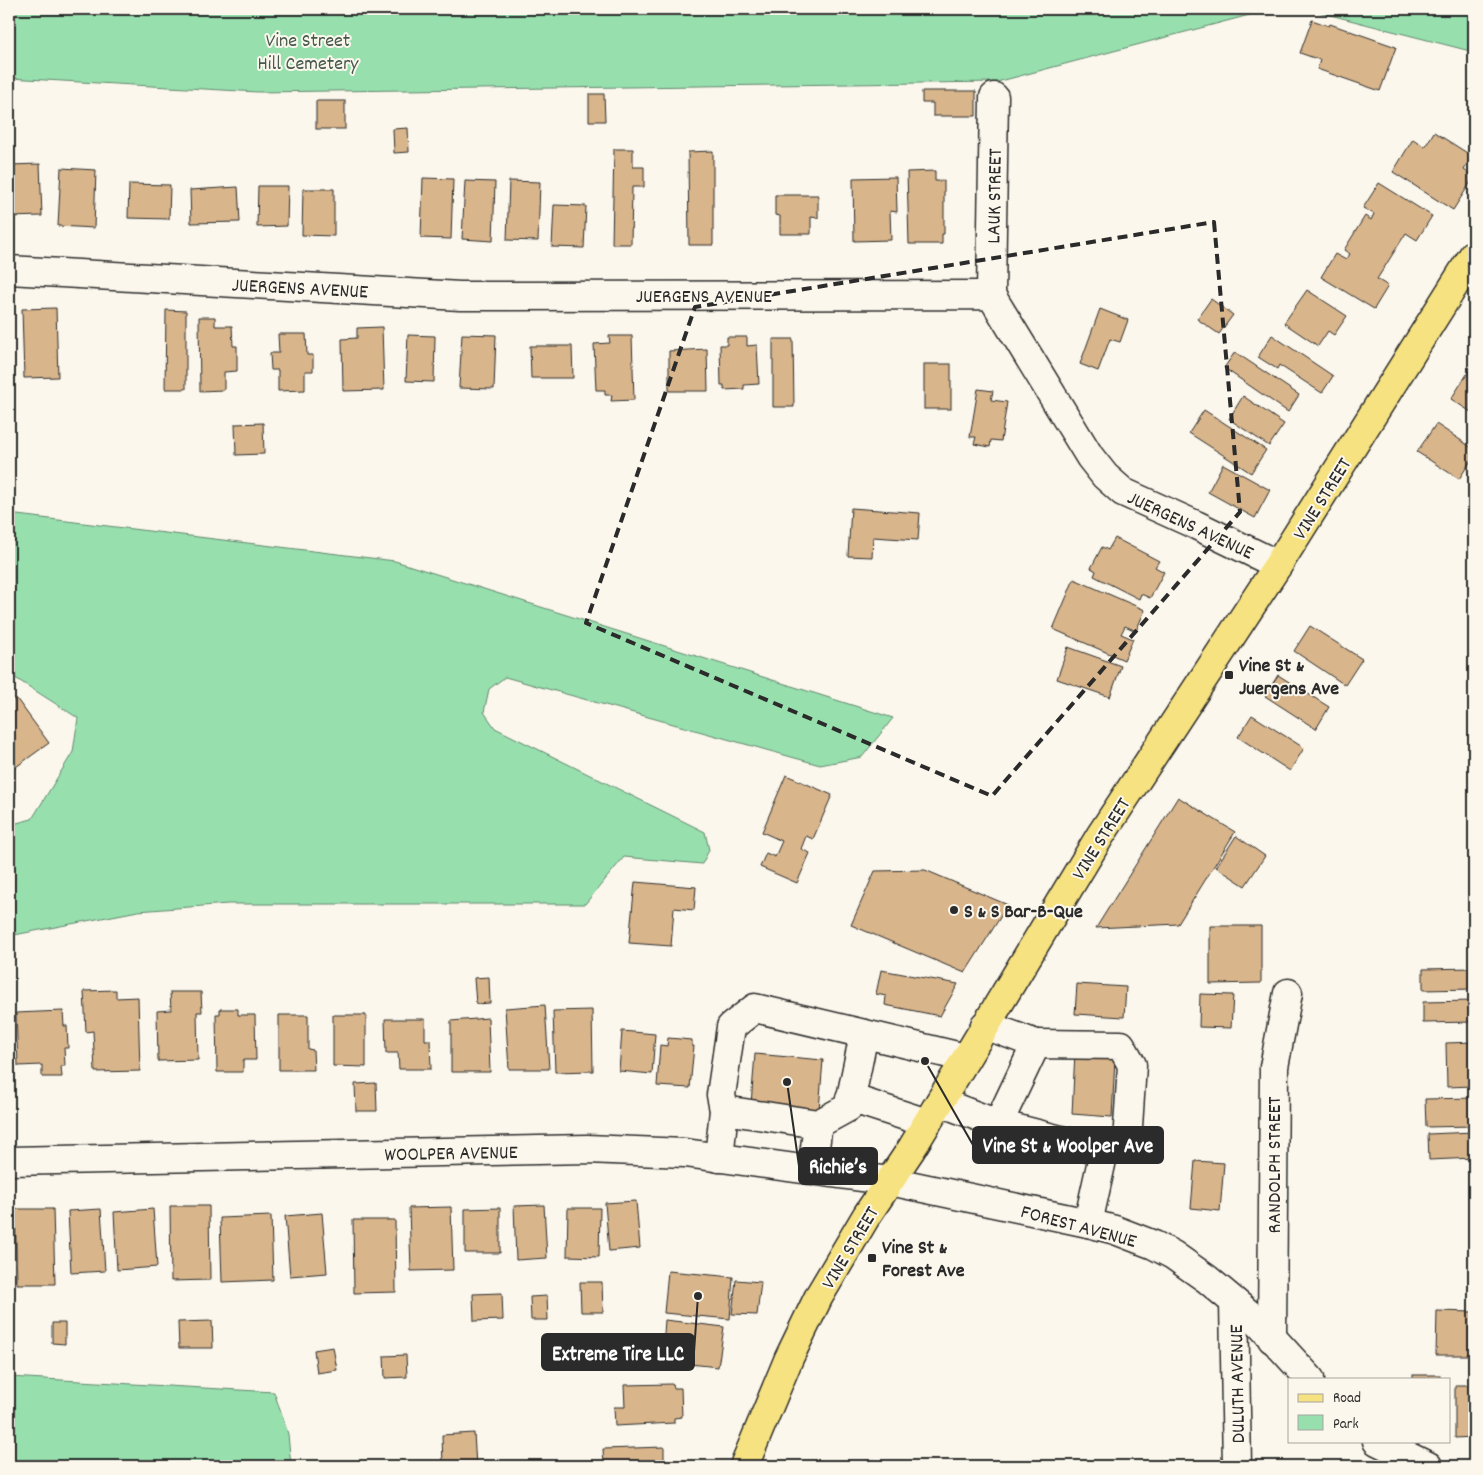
<svg xmlns="http://www.w3.org/2000/svg" width="1483" height="1475" viewBox="0 0 1483 1475" font-family="Dekko,sans-serif">
<style>
.green{fill:#97e0ae;stroke:#61866c}
.building{fill:#d9b58b;stroke:#2b2b2b}
.lines{fill:none;stroke-linecap:round;stroke-linejoin:round}
.minor-casing{stroke:#2b2b2b;stroke-width:31}
.major-casing{stroke:#2b2b2b;stroke-width:31}
.minor{stroke:#fbf7ec;stroke-width:28}
.major{stroke:#f7e281;stroke-width:28}
.marked{fill:none;stroke:#2b2b2b;stroke-width:4;stroke-dasharray:10 6;stroke-linejoin:round}
.poi-dot{fill:#2b2b2b;stroke:#fbf7ec;stroke-width:2}
.labels{text-anchor:middle;stroke-width:4;stroke-linejoin:round;paint-order:stroke}
.park-label{font-size:20px;fill:#46584c;stroke:#fbf7ec}
.street-label{font-size:20px;fill:#2b2b2b;stroke:#fbf7ec}
.poi-label{font-size:20px;font-weight:bold;fill:#2b2b2b;stroke:#fbf7ec;text-anchor:start}
.leader{fill:none;stroke:#2b2b2b;stroke-width:2}
.callout-dot{fill:#2b2b2b;stroke:#fbf7ec;stroke-width:2}
.callout{fill:#2b2b2b;stroke:#2b2b2b;stroke-width:2}
.callout-label{font-size:21px;text-anchor:middle;font-weight:bold;fill:#fff}
</style>
<rect width="100%" height="100%" fill="#fbf7ec"/>
<filter id="ink" filterUnits="userSpaceOnUse"><feTurbulence type="fractalNoise" baseFrequency=".02" numOctaves="2"/><feDisplacementMap in="SourceGraphic" scale="10" xChannelSelector="R" yChannelSelector="G"/><feConvolveMatrix kernelMatrix="1 2 1 2 8 2 1 2 1" color-interpolation-filters="sRGB"/></filter>
<g filter="url(#ink)">
<g class="green">
<path d="M9 9H1272L997 82 258 92 9 78Z"/>
<path d="M1307 9H1474V52Z"/>
<path d="M9 514 395 561 893 718 862 757 820 765 505 677 489 689 484 712 495 728 705 832 709 850 702 864 624 857 585 904H228L138 911 9 936V825L32 819 73 752 78 718 9 674Z"/>
<path d="M9 1377 274 1392 288 1434 291 1466H9Z"/>
</g>
<g class="building">
<path d="M1312 20 1329 26 1330 24 1396 47 1380 91 1317 69 1320 60 1300 53Z"/>
<path d="M922 91H976V116H933V103H922Z"/>
<path d="M589 94H604L605 121H589Z"/>
<rect x="316" y="101" width="29" height="28"/>
<path d="M408 128 409 152 394 153 393 129Z"/>
<path d="M1434 132 1472 156 1464 170 1474 177 1453 210 1393 172 1413 139 1425 147Z"/>
<path d="M614 149H633V167H644V187H632L631 244H612Z"/>
<path d="M713 151V245H689L688 152Z"/>
<path d="M40 164 42 216 9 217V165Z"/>
<path d="M61 168 96 170 94 228 58 226Z"/>
<path d="M935 171V181H944V234H942V244H909L907 172Z"/>
<path d="M896 177 897 212 890 211 891 240 854 241 853 178Z"/>
<path d="M423 178 453 179 451 239 421 238Z"/>
<path d="M465 181 495 182 493 241 462 239Z"/>
<path d="M509 181 540 182 538 241 507 240Z"/>
<path d="M1379 183 1432 216 1417 240 1406 233 1377 279 1388 286 1374 309 1321 277 1335 254 1346 260 1350 254 1344 250 1365 216 1371 220 1374 214 1363 208Z"/>
<path d="M129 184 170 185 169 219 128 218Z"/>
<path d="M258 186H288L287 226 257 227Z"/>
<path d="M238 187 240 222 191 223 190 190Z"/>
<path d="M303 189H334V236L302 235Z"/>
<path d="M775 195H818V218L811 217V234H780V216L775 215Z"/>
<path d="M554 205 586 206 584 248 552 247Z"/>
<path d="M1307 290 1347 316 1334 335 1328 331 1318 346 1284 323Z"/>
<path d="M1211 299 1233 315 1219 334 1197 319Z"/>
<path d="M56 308 58 377 24 378 22 309Z"/>
<path d="M1100 309 1128 320 1120 342 1110 339 1098 371 1080 364Z"/>
<path d="M166 310 186 311V389H165Z"/>
<path d="M199 317H215V326H232L233 346H237V371L224 372V390L200 391Z"/>
<path d="M382 327 384 390 343 391 342 339 357 338V328Z"/>
<path d="M278 334H306L307 355H313V371H305V390L278 391V370H271L270 353H279Z"/>
<path d="M462 334 496 335 494 389 459 388Z"/>
<path d="M408 335 435 336 434 382 406 381Z"/>
<path d="M1272 335 1333 376 1322 393 1279 365 1277 369 1258 357Z"/>
<path d="M609 336H632L634 400 611 401 612 395H605V390H596L594 344 610 343Z"/>
<path d="M727 337H747V346L757 345 759 384 744 385V389L724 390V385H721L720 345H727Z"/>
<path d="M773 339H793L794 407H773Z"/>
<path d="M530 346H572L573 378H531Z"/>
<path d="M707 349 708 391H669V351Z"/>
<path d="M1235 352 1299 395 1288 412 1224 368Z"/>
<rect x="924" y="364" width="27" height="45"/>
<path d="M1469 371 1474 374V414L1451 399Z"/>
<path d="M978 389 993 391 991 400 1007 402 1001 441 991 440 990 447 974 444 976 437H970Z"/>
<path d="M1243 396 1284 424 1269 446 1229 419Z"/>
<path d="M1204 410 1266 450 1251 473 1189 433Z"/>
<path d="M263 423 264 454 236 455 235 424Z"/>
<path d="M1436 424 1474 449V456L1459 479 1417 452Z"/>
<path d="M1223 464 1270 490 1255 518 1208 492Z"/>
<path d="M851 508 920 513 918 540 873 537 872 557 848 556Z"/>
<path d="M1115 538 1159 561 1155 567 1164 572 1150 598 1141 594 1139 599 1094 576 1096 571 1091 568 1102 547 1108 550Z"/>
<path d="M1074 579 1145 610 1136 631 1125 626 1121 634 1133 639 1124 660 1053 629Z"/>
<path d="M1310 626 1362 659 1345 685 1294 651Z"/>
<path d="M1068 647 1121 666 1110 697 1057 679Z"/>
<path d="M1278 675 1329 707 1316 729 1265 696Z"/>
<path d="M16 698 49 743 9 772V703Z"/>
<path d="M1252 715 1304 748 1290 771 1238 737Z"/>
<path d="M786 775 832 795 813 839 806 836 801 849 810 853 797 883 760 867 766 853 775 857 782 841 762 832Z"/>
<path d="M1178 797 1235 832 1178 924 1096 928Z"/>
<path d="M1236 836 1265 856 1245 886 1216 867Z"/>
<path d="M925 870 1008 905 965 973 851 925 875 871Z"/>
<path d="M635 882 696 887 694 910 674 908 671 946 629 943Z"/>
<path d="M1210 926H1261V983L1210 984Z"/>
<path d="M1474 968V989L1423 990V969Z"/>
<path d="M881 970 958 984 940 1016 885 1005 886 996 876 994Z"/>
<path d="M489 977 490 1003 476 1004 474 978Z"/>
<path d="M1077 984 1126 987 1124 1017 1075 1014Z"/>
<path d="M116 990V998L138 997 140 1071 95 1072 93 1031 86 1032 84 991Z"/>
<path d="M170 992H201L202 1012H197L198 1060 158 1061 157 1011 171 1010Z"/>
<path d="M1200 994 1233 995 1231 1028 1199 1027Z"/>
<path d="M1474 1001V1022L1423 1023V1002Z"/>
<path d="M545 1005 549 1069H509L505 1008Z"/>
<path d="M220 1009H238V1015H255L256 1060H243V1072H217L216 1014H220Z"/>
<path d="M592 1010 593 1071 555 1072 553 1011Z"/>
<path d="M63 1011 64 1026H67L68 1048H64L65 1066H61L62 1077H42V1065L18 1066 16 1013Z"/>
<path d="M279 1015H308V1049L313 1050 314 1070H279Z"/>
<path d="M333 1015H366V1067L333 1066Z"/>
<path d="M488 1018 490 1072H451V1021Z"/>
<path d="M385 1019H425V1040H430L431 1069H399L398 1053H386Z"/>
<path d="M622 1031 655 1034 652 1074 619 1071Z"/>
<path d="M668 1038 692 1040V1046H694L690 1088 657 1086 660 1045 667 1046Z"/>
<path d="M1474 1042V1086L1447 1087 1446 1043Z"/>
<path d="M1075 1051 1115 1058 1112 1117 1072 1114Z"/>
<path d="M755 1054 823 1060 819 1110 751 1104Z"/>
<path d="M376 1083 377 1111H356L355 1084Z"/>
<path d="M1474 1098V1126L1426 1127 1425 1099Z"/>
<path d="M1474 1132V1158L1429 1160 1428 1134Z"/>
<path d="M1195 1161 1224 1163 1220 1211 1191 1208Z"/>
<path d="M636 1201 640 1248 609 1251 605 1203Z"/>
<path d="M544 1205 547 1258 516 1260 514 1206Z"/>
<path d="M170 1206H209L210 1280 171 1281Z"/>
<path d="M451 1207 453 1270 411 1271 409 1208Z"/>
<path d="M500 1208V1253H465V1209Z"/>
<path d="M568 1208H600L599 1257 567 1256Z"/>
<path d="M15 1209H53L55 1284H17Z"/>
<path d="M101 1209 105 1271 71 1273 68 1211Z"/>
<path d="M153 1209 157 1267 117 1270 114 1212Z"/>
<path d="M322 1213 327 1273 290 1276 285 1216Z"/>
<path d="M271 1216 273 1280 222 1282 220 1218Z"/>
<path d="M353 1220H395L396 1292 354 1293Z"/>
<path d="M668 1271 733 1277 730 1319 664 1313Z"/>
<path d="M736 1280 761 1282 757 1315 732 1314Z"/>
<path d="M580 1282H602L603 1312H581Z"/>
<path d="M502 1293 503 1320 474 1321 473 1294Z"/>
<path d="M547 1296 548 1320H531L530 1297Z"/>
<path d="M1437 1311 1473 1312 1474 1355H1436Z"/>
<path d="M665 1320 724 1327 718 1367 662 1361Z"/>
<path d="M212 1321 213 1348H179L178 1322Z"/>
<path d="M52 1323H65V1344L52 1343Z"/>
<path d="M333 1347 337 1370 317 1373 314 1350Z"/>
<path d="M406 1355 407 1377 385 1378 384 1356Z"/>
<rect x="1413" y="1375" width="27" height="4"/>
<path d="M673 1384 674 1388H681L682 1417 674 1418V1423L615 1426 614 1407H625L624 1385Z"/>
<path d="M1455 1385H1474V1437L1455 1438Z"/>
<path d="M474 1433 476 1466H443L442 1435Z"/>
<path d="M664 1447V1466H604L603 1449Z"/>
<path d="M875 1460V1466H822Z"/>
</g>
<g class="lines">
<g class="minor-casing">
<g id="minor">
<path d="M9 270 460 296 991 295 1090 457 1105 476 1123 492 1196 525 1278 565"/>
<path d="M991 295 994 97"/>
<path d="M985 1025 1036 1044"/>
<path d="M850 1098 927 1123"/>
<path d="M940 1102 998 1124 1104 1151 1088 1223"/>
<path d="M724 1110 818 1124 849 1107 864 1034"/>
<path d="M998 1124 1036 1044 1121 1045 1132 1065 1127 1142 1104 1151"/>
<path d="M719 1158 724 1110 721 1095 731 1027 755 1008 966 1058"/>
<path d="M9 1161 587 1149 685 1153 890 1181 1088 1223 1115 1230 1154 1245 1173 1255 1207 1279 1256 1320 1310 1379"/>
<path d="M812 1171 818 1124"/>
<path d="M1234 1302 1237 1466"/>
<path d="M1272 1339 1274 1067 1288 993"/>
<path d="M1377 1441 1428 1466"/>
</g>
</g>
<g class="major-casing">
<path id="major" d="M744 1466 789 1358 819 1296 867 1215 912 1148 1100 836 1278 565 1474 254"/>
</g>
<use href="#minor" class="minor"/>
<use href="#major" class="major"/>
</g>
</g>
<path class="marked" d="M1214 222 1240 512 992 796 586 623 695 307Z"/>
<g class="poi-dot">
<rect x="1224" y="670" width="10" height="10" rx="2.5"/>
<circle cx="954" cy="910" r="5"/>
<rect x="867" y="1253" width="10" height="10" rx="2.5"/>
</g>
<g class="labels">
<g class="park-label">
<text x="308" y="46">Vine Street<tspan x="308" dy="23">Hill Cemetery</tspan></text>
</g>
<g class="street-label">
<text transform="translate(993 196) rotate(-89)" y="7">LAUK STREET</text>
<text transform="translate(300 287) rotate(3)" y="7">JUERGENS AVENUE</text>
<text x="704" y="302">JUERGENS AVENUE</text>
<text transform="translate(1321 498) rotate(-58)" y="7">VINE STREET</text>
<text transform="translate(1191 524) rotate(25)" y="7">JUERGENS AVENUE</text>
<text transform="translate(1100 838) rotate(-58)" y="7">VINE STREET</text>
<text transform="translate(451 1152) rotate(-1)" y="7">WOOLPER AVENUE</text>
<text transform="translate(1273 1165) rotate(-90)" y="7">RANDOLPH STREET</text>
<text transform="translate(1079 1225) rotate(15)" y="7">FOREST AVENUE</text>
<text transform="translate(849 1247) rotate(-59)" y="7">VINE STREET</text>
<text transform="translate(1236 1384) rotate(-91)" y="7">DULUTH AVENUE</text>
</g>
<g class="poi-label">
<text x="1239" y="671">Vine St &amp;<tspan x="1239" dy="23">Juergens Ave</tspan></text>
<text x="964" y="917">S &amp; S Bar-B-Que</text>
<text x="882" y="1253">Vine St &amp;<tspan x="882" dy="23">Forest Ave</tspan></text>
</g>
</g>
<path class="leader" d="M925 1061L973 1145M787 1082L799 1166M698 1296L694 1352"/>
<g class="callout-dot">
<circle cx="925" cy="1061" r="5"/>
<circle cx="787" cy="1082" r="5"/>
<circle cx="698" cy="1296" r="5"/>
</g>
<g class="callout">
<rect x="973" y="1127" width="190" height="36" rx="5"/>
<rect x="799" y="1148" width="78" height="36" rx="5"/>
<rect x="542" y="1334" width="152" height="36" rx="5"/>
</g>
<g class="callout-label">
<text x="1068" y="1152">Vine St &amp; Woolper Ave</text>
<text x="838" y="1173">Richie’s</text>
<text x="618" y="1360">Extreme Tire LLC</text>
</g>
<rect width="1483" height="1475" fill="none" stroke="#fbf7ec" stroke-width="30"/>
<rect x="15" y="15" width="1453" height="1445" fill="none" stroke="#2b2b2b" stroke-width="2" filter="url(#ink)"/>
<rect x="1288" y="1378" width="162" height="65" fill="#fbf7ec" stroke="#a8a59f"/>
<rect x="1298" y="1394" width="25" height="8" fill="#f7e281" stroke="#a8a59f"/>
<text x="1333" y="1402" font-size="15" fill="#2b2b2b">Road</text>
<rect x="1298" y="1415" width="25" height="15" fill="#97e0ae" stroke="#a8a59f"/>
<text x="1333" y="1428" font-size="15" fill="#2b2b2b">Park</text>
</svg>
